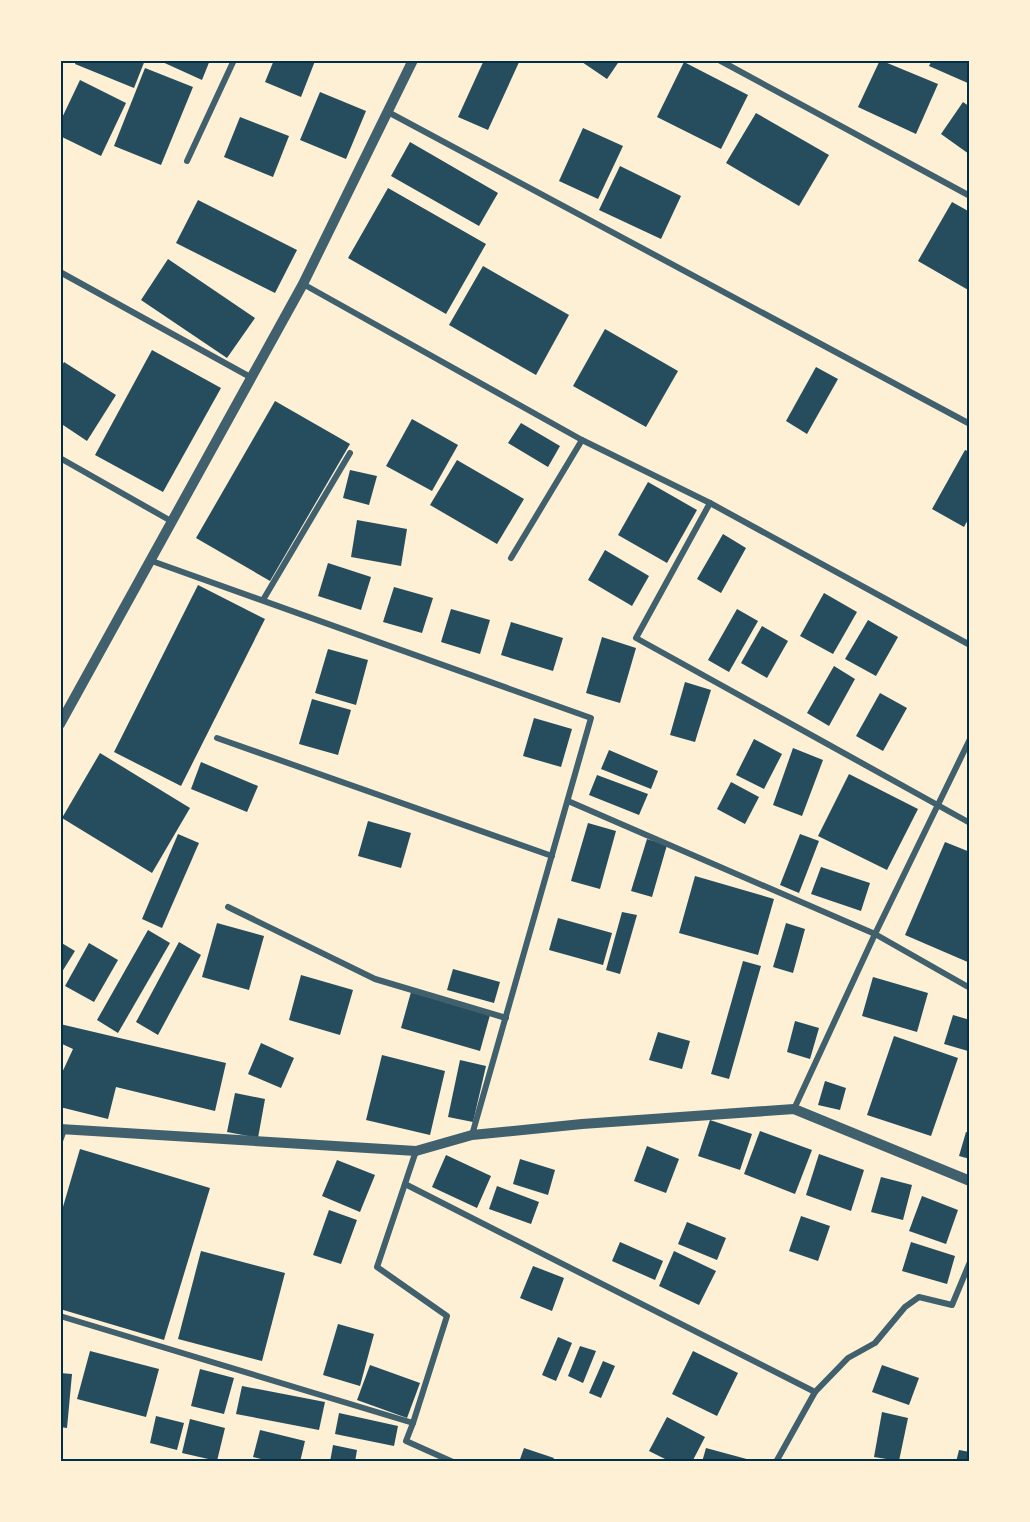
<svg xmlns="http://www.w3.org/2000/svg" width="1030" height="1522" viewBox="0 0 1030 1522" font-family="'Public Sans',sans-serif">
<style>
.building{fill:#264d5e}
.lines{fill:none;stroke-linecap:round;stroke-linejoin:round}
.minor{stroke:#3f606c;stroke-width:6}
.tertiary{stroke:#3f606c;stroke-width:10}
.neatline{fill:none;stroke:#003049;stroke-width:2}
</style>
<rect width="100%" height="100%" fill="#fdf0d5"/>
<g class="building">
<path d="M76 60H145L134 88 75 64Z"/>
<path d="M158 60H210L202 80Z"/>
<path d="M274 60 315 61 301 97 265 82Z"/>
<path d="M484 60H520L488 130 458 117Z"/>
<path d="M579 60H620L607 79Z"/>
<path d="M880 60 938 84 916 134 858 107Z"/>
<path d="M932 60H970V84L929 66Z"/>
<path d="M684 62 748 95 721 149 657 117Z"/>
<path d="M145 68 193 87 161 165 114 146Z"/>
<path d="M80 80 126 103 101 156 60 136V122Z"/>
<path d="M320 92 366 111 346 159 300 140Z"/>
<path d="M963 102 970 107 969 154 941 134Z"/>
<path d="M756 113 829 155 799 206 726 163Z"/>
<path d="M240 117 289 136 273 177 224 157Z"/>
<path d="M583 128 623 146 598 199 559 181Z"/>
<path d="M410 142 498 193 479 226 391 176Z"/>
<path d="M620 166 681 196 661 239 599 210Z"/>
<path d="M388 188 486 244 446 314 348 258Z"/>
<path d="M198 200 297 250 275 293 176 243Z"/>
<path d="M952 202 970 212V291L918 261Z"/>
<path d="M168 259 255 318 227 358 141 300Z"/>
<path d="M483 266 569 315 536 375 449 325Z"/>
<path d="M605 329 678 371 646 427 573 386Z"/>
<path d="M152 350 221 388 163 492 95 455Z"/>
<path d="M64 362 116 395 87 441 60 423V369Z"/>
<path d="M816 367 838 379 807 434 786 421Z"/>
<path d="M275 401 350 444 270 581 196 538Z"/>
<path d="M412 419 458 445 432 491 386 466Z"/>
<path d="M521 423 560 446 548 467 508 443Z"/>
<path d="M965 450 970 452V516L964 527 932 509Z"/>
<path d="M457 460 524 499 497 544 430 505Z"/>
<path d="M350 470 377 476 369 505 343 498Z"/>
<path d="M648 482 697 510 667 563 618 535Z"/>
<path d="M357 520 407 529 401 566 351 557Z"/>
<path d="M723 534 746 548 721 593 697 579Z"/>
<path d="M605 550 649 576 632 606 588 580Z"/>
<path d="M328 563 371 577 361 610 318 596Z"/>
<path d="M198 585 265 619 181 786 114 752Z"/>
<path d="M394 587 433 598 422 633 383 622Z"/>
<path d="M824 593 857 612 833 654 800 636Z"/>
<path d="M451 609 490 620 480 654 441 642Z"/>
<path d="M737 609 758 621 729 672 708 660Z"/>
<path d="M868 620 898 637 876 676 845 659Z"/>
<path d="M511 622 563 638 553 671 501 655Z"/>
<path d="M762 626 788 641 767 678 741 663Z"/>
<path d="M602 637 636 648 620 703 586 693Z"/>
<path d="M328 649 368 660 356 705 315 693Z"/>
<path d="M834 666 855 679 829 726 807 713Z"/>
<path d="M685 682 711 690 695 742 670 735Z"/>
<path d="M880 693 907 708 883 751 856 736Z"/>
<path d="M312 699 351 710 338 755 299 744Z"/>
<path d="M534 718 572 729 561 767 523 756Z"/>
<path d="M754 739 782 754 764 789 736 775Z"/>
<path d="M793 748 823 760 802 816 773 805Z"/>
<path d="M609 750 658 771 651 789 601 769Z"/>
<path d="M100 753 190 808 152 873 62 818Z"/>
<path d="M201 762 258 786 247 812 191 789Z"/>
<path d="M849 774 918 809 887 870 818 836Z"/>
<path d="M597 775 648 794 639 815 589 795Z"/>
<path d="M731 782 759 797 745 824 717 809Z"/>
<path d="M368 821 411 833 401 868 358 856Z"/>
<path d="M588 823 616 831 600 889 571 881Z"/>
<path d="M178 834 199 843 162 928 142 919Z"/>
<path d="M800 834 819 841 799 893 780 885Z"/>
<path d="M647 839 667 845 652 897 631 891Z"/>
<path d="M945 842 970 852V963L905 935Z"/>
<path d="M821 867 870 883 861 911 811 894Z"/>
<path d="M695 876 774 899 758 955 679 933Z"/>
<path d="M622 912 637 915 620 974 606 970Z"/>
<path d="M558 918 612 933 603 965 549 950Z"/>
<path d="M217 923 264 936 249 990 202 977Z"/>
<path d="M786 923 805 929 793 973 773 967Z"/>
<path d="M148 930 170 943 118 1033 97 1020Z"/>
<path d="M60 942 75 951 60 975Z"/>
<path d="M179 942 201 955 158 1035 136 1022Z"/>
<path d="M89 943 118 960 94 1002 65 986Z"/>
<path d="M743 961 761 966 729 1079 711 1074Z"/>
<path d="M453 969 500 982 494 1003 447 990Z"/>
<path d="M301 975 353 990 340 1035 289 1020Z"/>
<path d="M873 977 928 993 917 1032 862 1016Z"/>
<path d="M411 992 490 1015 480 1051 401 1028Z"/>
<path d="M953 1015 970 1020 968 1051 944 1044Z"/>
<path d="M795 1021 819 1028 810 1059 787 1052Z"/>
<path d="M60 1024 226 1063 215 1111 116 1087 108 1119 60 1107V1077L73 1049 60 1043Z"/>
<path d="M658 1032 690 1041 682 1069 649 1060Z"/>
<path d="M894 1036 958 1058 931 1136 867 1115Z"/>
<path d="M261 1043 294 1058 281 1088 248 1074Z"/>
<path d="M382 1055 445 1071 430 1135 366 1120Z"/>
<path d="M460 1060 486 1066 473 1122 448 1117Z"/>
<path d="M825 1081 846 1088 840 1110 818 1105Z"/>
<path d="M235 1093 265 1099 258 1138 227 1132Z"/>
<path d="M710 1120 752 1134 740 1170 698 1156Z"/>
<path d="M760 1131 812 1150 795 1194 744 1174Z"/>
<path d="M966 1132 970 1133V1159L959 1156Z"/>
<path d="M647 1146 679 1159 666 1193 634 1181Z"/>
<path d="M80 1149 210 1188 164 1340 60 1309V1217Z"/>
<path d="M819 1154 864 1170 851 1211 806 1195Z"/>
<path d="M446 1155 491 1176 477 1208 432 1187Z"/>
<path d="M520 1159 555 1170 548 1195 513 1184Z"/>
<path d="M337 1160 375 1175 360 1212 322 1196Z"/>
<path d="M881 1177 912 1185 903 1220 871 1212Z"/>
<path d="M497 1186 539 1202 531 1224 489 1209Z"/>
<path d="M922 1196 958 1210 946 1244 909 1231Z"/>
<path d="M329 1210 357 1220 341 1264 313 1255Z"/>
<path d="M801 1216 830 1226 818 1261 789 1251Z"/>
<path d="M687 1222 726 1238 717 1260 678 1244Z"/>
<path d="M620 1242 663 1261 655 1280 612 1261Z"/>
<path d="M911 1242 955 1256 947 1284 902 1271Z"/>
<path d="M201 1251 285 1273 262 1361 178 1339Z"/>
<path d="M674 1251 716 1271 699 1305 659 1286Z"/>
<path d="M533 1266 564 1278 552 1311 520 1298Z"/>
<path d="M338 1324 374 1334 360 1386 323 1375Z"/>
<path d="M558 1337 572 1343 556 1381 542 1375Z"/>
<path d="M580 1346 596 1351 583 1383 568 1376Z"/>
<path d="M90 1351 159 1369 146 1417 77 1399Z"/>
<path d="M693 1351 738 1373 717 1416 672 1394Z"/>
<path d="M603 1361 615 1366 601 1398 589 1393Z"/>
<path d="M370 1365 420 1383 407 1418 357 1400Z"/>
<path d="M882 1365 919 1378 909 1405 872 1392Z"/>
<path d="M200 1369 234 1378 224 1414 191 1406Z"/>
<path d="M60 1373 72 1374 67 1428 60 1427Z"/>
<path d="M242 1386 325 1402 319 1430 236 1414Z"/>
<path d="M882 1412 908 1418 899 1461 874 1457Z"/>
<path d="M339 1413 398 1426 394 1446 335 1434Z"/>
<path d="M156 1416 184 1423 177 1450 150 1443Z"/>
<path d="M667 1417 705 1437 692 1462H671L649 1451Z"/>
<path d="M190 1419 225 1428 217 1461 182 1453Z"/>
<path d="M260 1430 305 1441 300 1462H273L253 1457Z"/>
<path d="M333 1445 357 1450 355 1462H330Z"/>
<path d="M524 1448 554 1458 552 1462H519Z"/>
<path d="M706 1448 754 1461V1462H702Z"/>
<path d="M959 1450 970 1452V1462H956Z"/>
</g>
<g class="lines">
<g class="minor">
<path d="M719 60 970 196"/>
<path d="M388 112 970 424"/>
<path d="M187 161 234 60"/>
<path d="M60 272 252 378"/>
<path d="M303 284 582 440 710 503 970 645"/>
<path d="M60 458 171 521"/>
<path d="M710 503 636 638 970 823"/>
<path d="M511 558 582 440"/>
<path d="M149 560 591 718 472 1135"/>
<path d="M263 600 350 453"/>
<path d="M217 738 552 856"/>
<path d="M568 801 875 934 970 988"/>
<path d="M228 907 375 979 506 1018"/>
<path d="M794 1109 875 934 970 739"/>
<path d="M60 1141 64 1130"/>
<path d="M405 1184 815 1392 776 1462"/>
<path d="M60 1316 413 1423 406 1441 453 1462"/>
<path d="M815 1392 848 1358 875 1343 905 1307 919 1297 952 1305 970 1262"/>
<path d="M413 1423 447 1316 377 1267 416 1151"/>
</g>
<g class="tertiary">
<path d="M60 724 303 284 413 60"/>
<path d="M60 1129 416 1151 472 1135 582 1124 794 1109 970 1181"/>
</g>
</g>
<rect width="1030" height="1522" fill="none" stroke="#fdf0d5" stroke-width="123"/>
<rect x="62" y="62" width="906" height="1398" class="neatline"/>
</svg>
